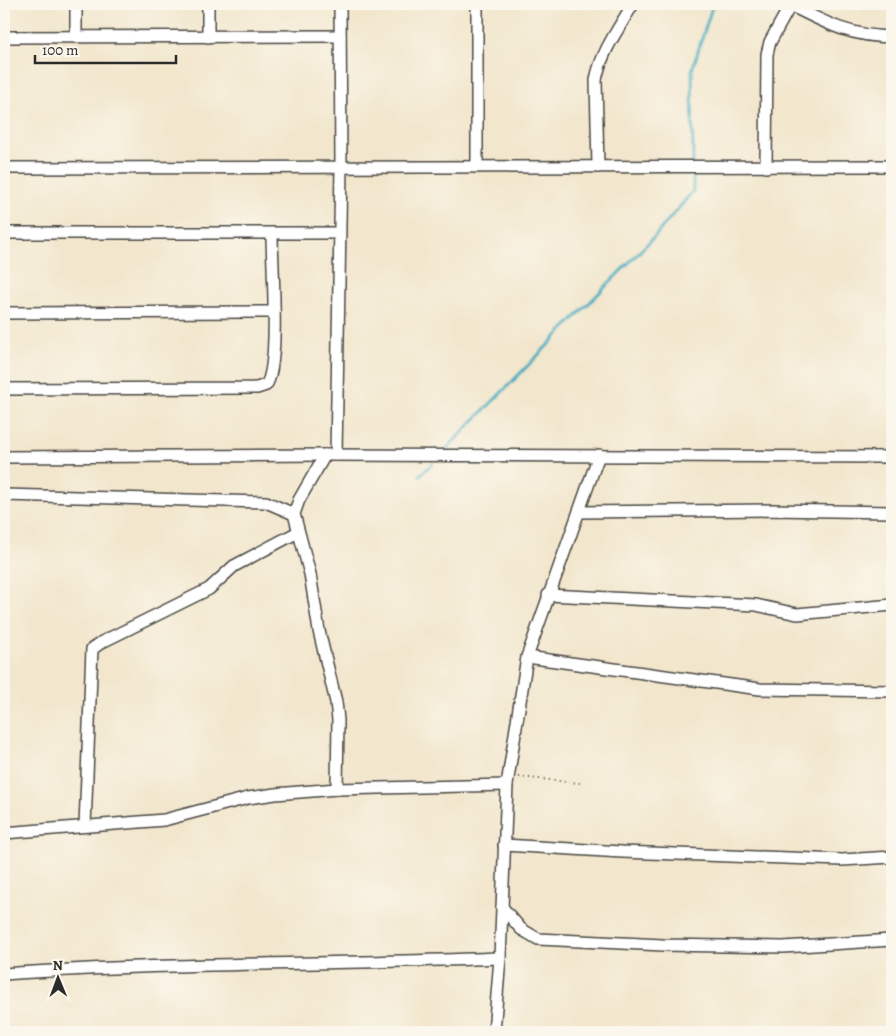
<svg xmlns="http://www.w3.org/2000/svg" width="896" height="1036" viewBox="0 0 896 1036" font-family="Alegreya,serif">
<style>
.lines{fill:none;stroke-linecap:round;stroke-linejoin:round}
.stream{stroke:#40abc0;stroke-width:3}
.minor-casing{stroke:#494743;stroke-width:14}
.path{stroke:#494743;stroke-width:2;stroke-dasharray:1 4;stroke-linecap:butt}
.minor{stroke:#fff;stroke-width:11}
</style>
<rect width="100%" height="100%" fill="#fbf7ec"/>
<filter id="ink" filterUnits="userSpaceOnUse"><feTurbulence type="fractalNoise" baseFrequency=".02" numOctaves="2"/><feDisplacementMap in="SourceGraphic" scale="10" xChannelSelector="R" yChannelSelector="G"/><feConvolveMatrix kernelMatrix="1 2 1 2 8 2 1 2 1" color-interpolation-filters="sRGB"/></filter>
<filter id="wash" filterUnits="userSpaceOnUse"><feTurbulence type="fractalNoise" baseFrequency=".0096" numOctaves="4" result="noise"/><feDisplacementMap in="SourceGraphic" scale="20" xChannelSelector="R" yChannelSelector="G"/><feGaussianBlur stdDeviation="1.12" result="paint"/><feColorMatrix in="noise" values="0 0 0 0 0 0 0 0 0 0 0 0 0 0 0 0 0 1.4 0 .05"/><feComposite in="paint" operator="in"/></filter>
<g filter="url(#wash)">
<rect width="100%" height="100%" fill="#f2e6cc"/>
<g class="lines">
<g class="stream">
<path d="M693 163 692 70 713 4"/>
<path d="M447 448 655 236 693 191V169"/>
<path d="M420 475 433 463"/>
</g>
</g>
</g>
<g filter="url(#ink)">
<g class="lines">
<g class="minor-casing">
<g id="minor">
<path d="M208 4V37"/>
<path d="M790 5C828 24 849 36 892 37"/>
<path d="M4 37 340 36"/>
<path d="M76 37V4"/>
<path d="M477 166V4"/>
<path d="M598 167 596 80C601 52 619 28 633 4"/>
<path d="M766 167 767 54 770 42 791 4"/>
<path d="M4 168 892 166"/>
<path d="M4 233H338"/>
<path d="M4 313 274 312"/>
<path d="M4 389 257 388 266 385C280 367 272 262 272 235"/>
<path d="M325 455 299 500 294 514 310 574 319 631 336 702 338 720 337 789"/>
<path d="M336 455 341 167 340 4"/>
<path d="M4 457 325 455 892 457"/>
<path d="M4 495 266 502 294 514"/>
<path d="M579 512 772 510 892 512"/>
<path d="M548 595 756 605 797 614 892 605"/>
<path d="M527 657 760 689 892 691"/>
<path d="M85 826 92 649 102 642 209 589 234 566 298 532"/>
<path d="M4 833 164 820 248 798 275 794 337 789 507 785"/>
<path d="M504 845 622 852 842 860 892 857"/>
<path d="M502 907 521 929 538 939 663 945 783 947 892 940"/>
<path d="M4 974C169 962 334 965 500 958"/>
<path d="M494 1032 500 958 507 785 527 657 599 455"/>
</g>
</g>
<path class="path" d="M519 777 580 783"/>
<use href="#minor" class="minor"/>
</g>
</g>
<rect width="896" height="1036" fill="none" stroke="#fbf7ec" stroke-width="20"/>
<g transform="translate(58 978) rotate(359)" stroke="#fbf7ec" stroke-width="4" paint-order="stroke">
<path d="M0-4L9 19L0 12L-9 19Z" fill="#2b2b2b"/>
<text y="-8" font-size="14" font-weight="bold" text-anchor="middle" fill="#2b2b2b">N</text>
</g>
<path d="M35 55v8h141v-8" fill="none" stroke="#2b2b2b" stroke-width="2.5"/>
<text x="42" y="55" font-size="15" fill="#2b2b2b" stroke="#fbf7ec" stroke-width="4" paint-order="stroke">100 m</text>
</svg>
